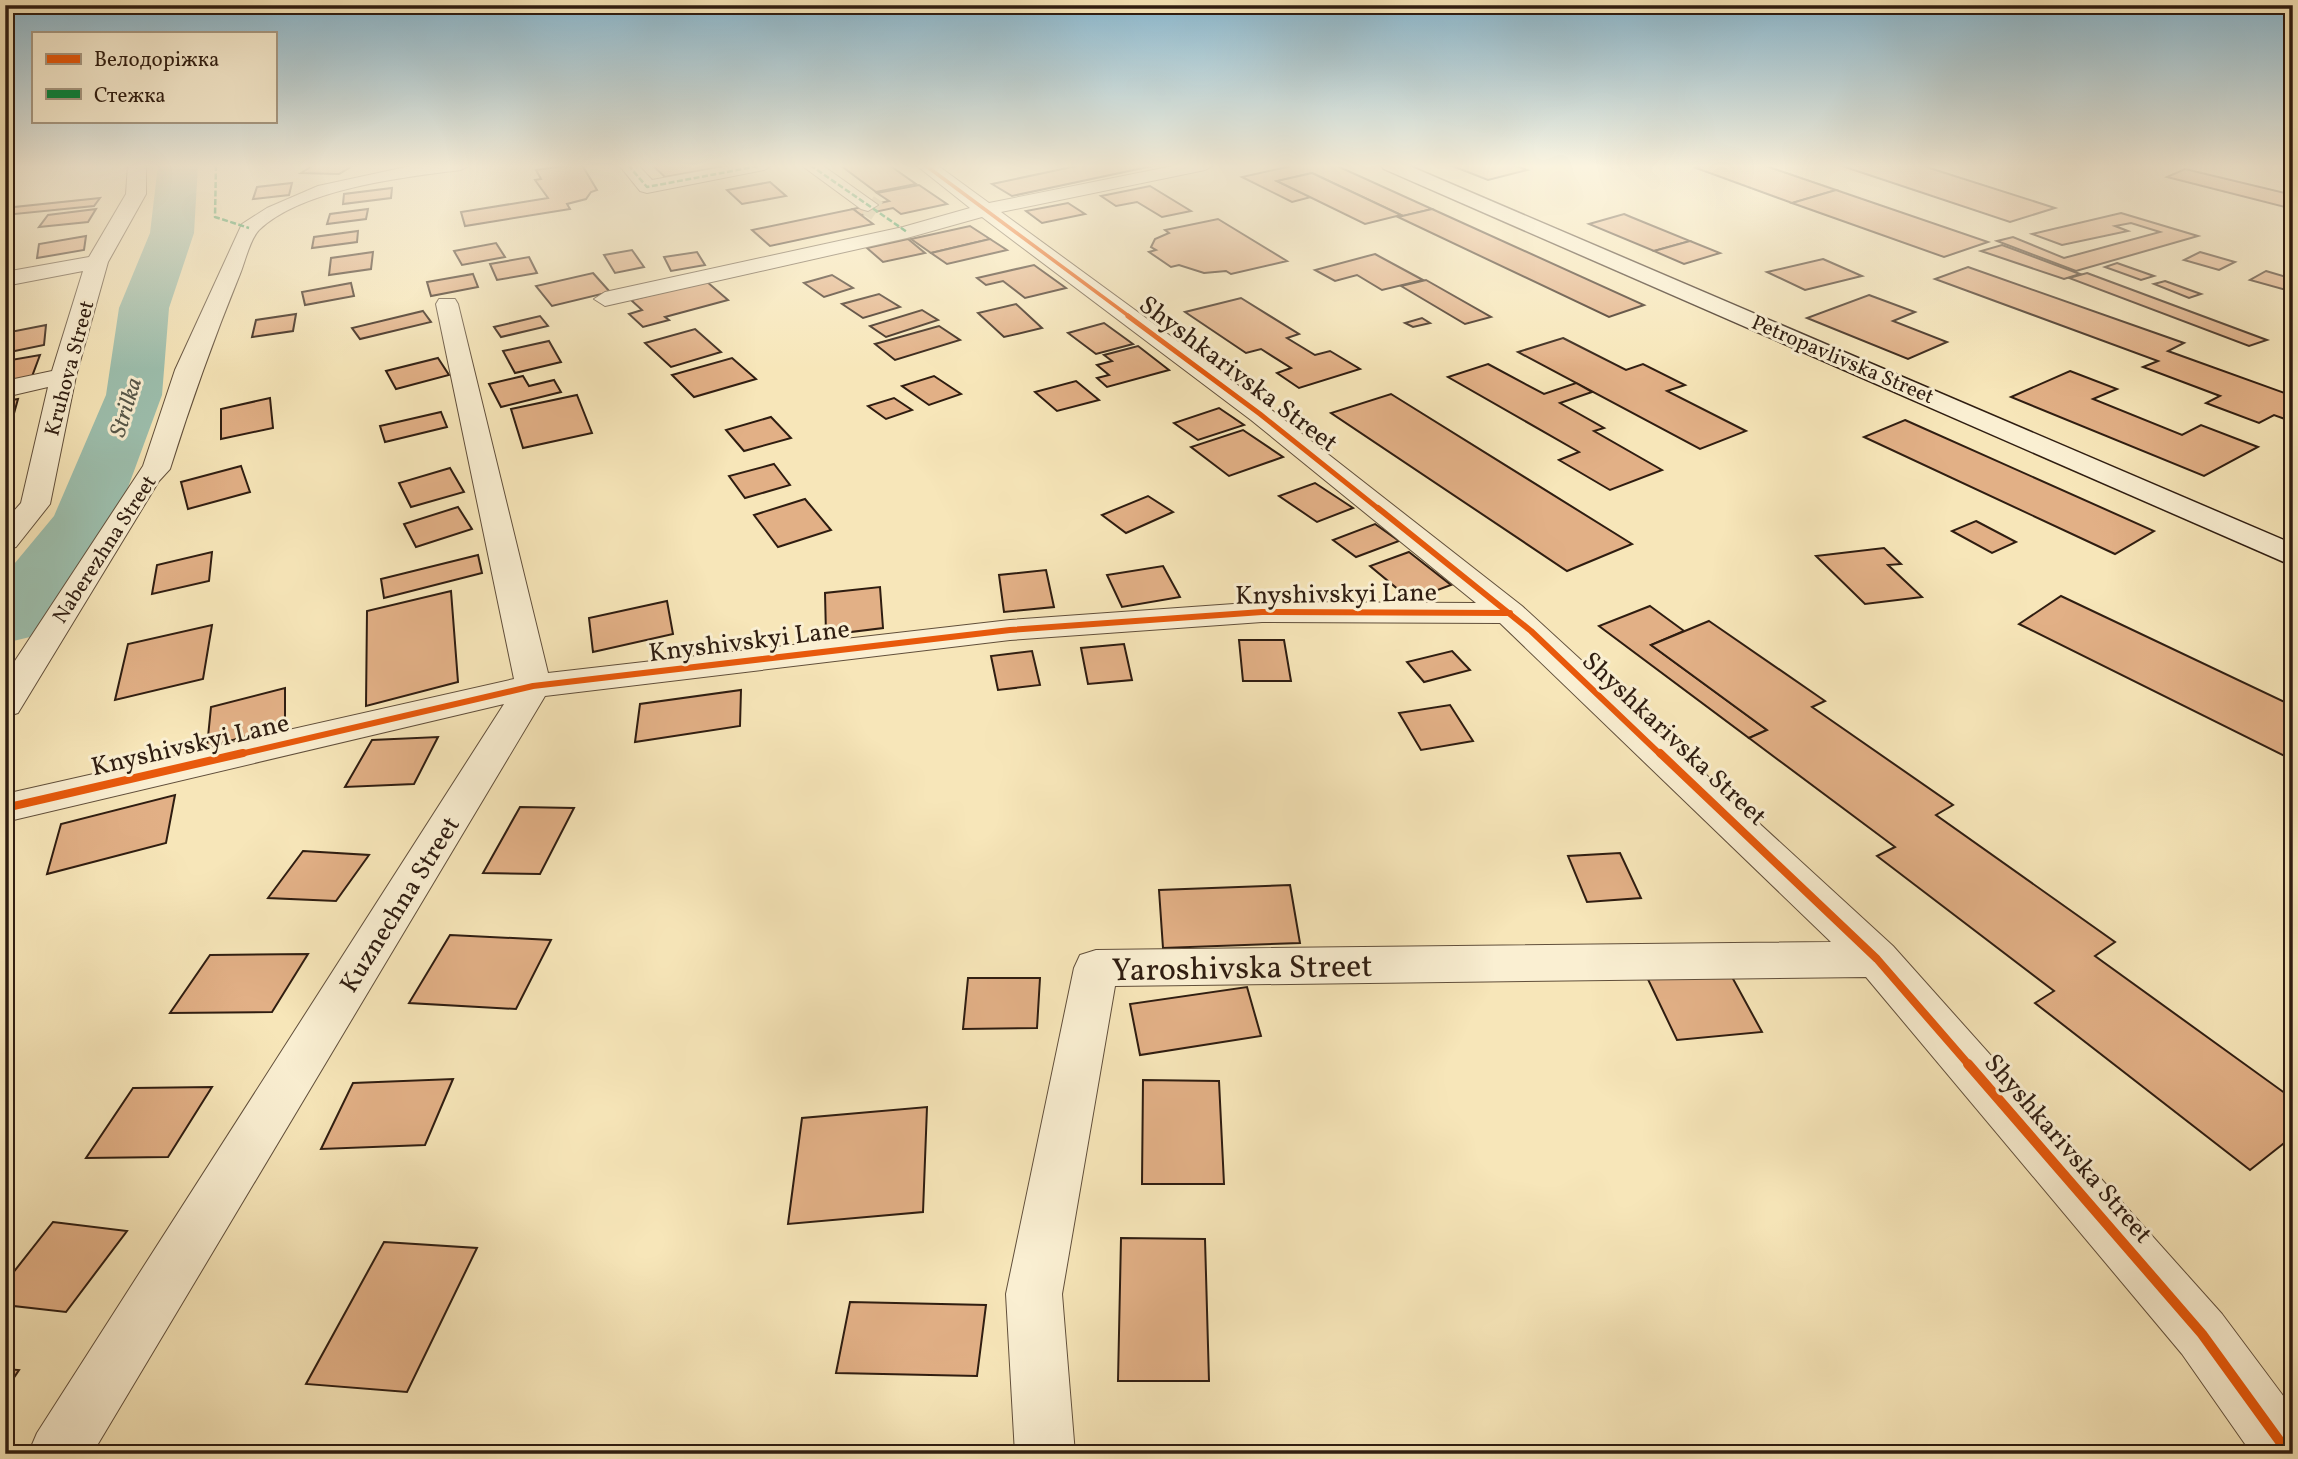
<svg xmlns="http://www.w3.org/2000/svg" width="2298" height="1459" viewBox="0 0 2298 1459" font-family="Vollkorn,serif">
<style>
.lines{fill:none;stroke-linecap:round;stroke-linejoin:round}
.river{fill:#9dc0af;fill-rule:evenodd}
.building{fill:#e2b086;stroke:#2f1d11;stroke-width:2}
.street-tunnel{stroke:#cfbe97;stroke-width:21;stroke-dasharray:21 10;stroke-linecap:butt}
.street-casing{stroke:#614f3b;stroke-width:2}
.secondary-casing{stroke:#2f1d11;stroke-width:3}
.street{fill:#faefd2;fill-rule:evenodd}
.secondary{fill:#faefd2;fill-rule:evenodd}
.quiet{stroke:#00873e;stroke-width:2.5;stroke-dasharray:6 2.5;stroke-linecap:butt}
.cycleway-far4-casing{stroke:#faefd2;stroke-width:6}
.cycleway-far3-casing{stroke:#faefd2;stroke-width:9}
.cycleway-far2-casing{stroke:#faefd2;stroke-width:10}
.cycleway-far1-casing{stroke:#faefd2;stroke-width:12}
.cycleway-casing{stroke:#faefd2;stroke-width:15}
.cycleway-far4{stroke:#e8590c;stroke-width:3.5}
.cycleway-far3{stroke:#e8590c;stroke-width:5}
.cycleway-far2{stroke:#e8590c;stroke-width:6}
.cycleway-far1{stroke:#e8590c;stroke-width:8}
.cycleway{stroke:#e8590c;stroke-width:10}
.labels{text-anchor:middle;stroke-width:6;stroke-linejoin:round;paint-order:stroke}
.far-street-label{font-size:21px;fill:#2f1d11;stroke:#faefd2}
.far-water-label{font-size:23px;font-style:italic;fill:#565648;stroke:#faefd2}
.street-label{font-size:26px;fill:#2f1d11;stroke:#faefd2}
.near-street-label{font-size:32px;fill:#2f1d11;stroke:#faefd2}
</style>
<rect width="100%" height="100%" fill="#f7e6b9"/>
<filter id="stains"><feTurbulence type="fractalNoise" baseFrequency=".00286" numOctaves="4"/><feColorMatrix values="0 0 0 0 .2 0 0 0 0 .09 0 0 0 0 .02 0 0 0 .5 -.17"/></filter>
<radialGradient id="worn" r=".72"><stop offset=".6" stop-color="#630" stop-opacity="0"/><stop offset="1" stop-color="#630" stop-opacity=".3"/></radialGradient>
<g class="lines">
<path class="river" d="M158 165H198L194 233 169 308 162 395 116 520 30 637 5 643V575L54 516 106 395 119 308 150 233Z"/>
</g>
<g class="building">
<path d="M314 165H354L339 174 301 173Z"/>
<path d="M571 165H582L597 190 591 192 586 199 567 204 570 209 465 226 461 212 548 198 535 180 541 179 536 170Z"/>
<path d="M652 165H731L665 177Z"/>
<path d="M840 165H889L916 184 876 192Z"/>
<path d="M1081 165H1157L1012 196 992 184Z"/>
<path d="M1296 165H1335L1432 209 1403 216 1312 173 1277 181 1311 197 1292 202 1242 177Z"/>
<path d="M1450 165H1513L1527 170 1488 180Z"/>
<path d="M1709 165H1763L1836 190 1792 203 1696 168Z"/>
<path d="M1920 165 2055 208 2010 222 1842 166Z"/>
<path d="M2185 169 2293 195V209L2167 177Z"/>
<path d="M1312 173 1401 215 1365 224 1277 181Z"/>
<path d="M770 182 786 196 742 204 727 190Z"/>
<path d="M292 183 289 195 253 199 257 187Z"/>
<path d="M919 185 947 204 901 214 893 208 861 215 853 209 889 201 877 193Z"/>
<path d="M1150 186 1191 211 1162 217 1137 202 1116 206 1101 196Z"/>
<path d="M392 188 391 198 343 204 344 194Z"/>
<path d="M1836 190 1988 242 1944 257 1792 203Z"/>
<path d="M100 198 94 206 5 215V208Z"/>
<path d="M1068 203 1085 214 1042 223 1026 211Z"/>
<path d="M96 209 88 222 39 227 48 215Z"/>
<path d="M368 209 366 219 327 224 330 214Z"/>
<path d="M853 209 873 224 770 246 752 230Z"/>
<path d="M1432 209 1644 305 1609 317 1398 217Z"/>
<path d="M2121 213 2198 236 2076 271 1997 241 2013 237 2064 258 2160 232 2131 223 2115 226 2128 231 2062 245 2032 234Z"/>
<path d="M1624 214 1631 217 1690 241 1654 251 1589 224Z"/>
<path d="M1218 219 1287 261 1231 274 1226 271 1204 273 1179 265 1171 267 1149 252 1156 250 1151 247 1155 239 1169 233 1165 230Z"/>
<path d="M970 226 990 239 931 253 911 239Z"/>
<path d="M358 231 357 242 312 248 314 237Z"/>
<path d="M86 236 84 250 37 258 39 244Z"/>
<path d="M908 239 925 253 883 262 867 248Z"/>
<path d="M990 239 1007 250 947 264 931 253Z"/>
<path d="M1690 241 1720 253 1684 264 1654 251Z"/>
<path d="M496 243 505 257 462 265 454 251Z"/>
<path d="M2002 245 2080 274 2064 279 1981 251Z"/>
<path d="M632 250 644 267 615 273 604 255Z"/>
<path d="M373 252 371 269 329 275 331 258Z"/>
<path d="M697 252 705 265 671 271 664 257Z"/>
<path d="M2200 252 2235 262 2219 270 2184 260Z"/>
<path d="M1375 254 1423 280 1382 290 1357 275 1335 281 1315 270Z"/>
<path d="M529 257 537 273 497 280 490 264Z"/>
<path d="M1823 259 1862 276 1805 290 1767 272Z"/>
<path d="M2117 263 2154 276 2141 280 2105 267Z"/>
<path d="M1034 265 1066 288 1025 298 1003 281 986 285 977 278Z"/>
<path d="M1968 267 2184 343 2168 351 2293 396V422L2274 415 2259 423 2206 403 2220 396 2143 367 2158 361 1935 279Z"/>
<path d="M2266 271 2293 279V286L2286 290 2250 280Z"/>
<path d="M593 273 610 292 552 306 536 286Z"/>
<path d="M2087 273 2267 340 2249 346 2069 278Z"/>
<path d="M473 274 478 287 431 296 427 282Z"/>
<path d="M832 275 853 288 824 297 804 283Z"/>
<path d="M1426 280 1491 317 1465 324 1401 286Z"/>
<path d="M706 281 728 300 665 317 669 320 643 327 629 314 642 310 631 300Z"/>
<path d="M2165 281 2201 294 2189 298 2154 284Z"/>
<path d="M351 283 354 296 305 305 302 292Z"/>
<path d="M879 294 900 307 863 318 842 304Z"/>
<path d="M1869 295 1915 312 1893 321 1947 342 1908 359 1807 318Z"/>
<path d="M1241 298 1299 334 1287 338 1315 355 1330 351 1360 369 1299 388 1277 373 1291 368 1261 349 1246 353 1185 312Z"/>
<path d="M1016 304 1042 328 1004 337 978 313Z"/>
<path d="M922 310 938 320 886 337 870 326Z"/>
<path d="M423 311 431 322 360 339 352 328Z"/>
<path d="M296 314 293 331 252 337 256 320Z"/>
<path d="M540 316 548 326 501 337 494 327Z"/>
<path d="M1422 318 1430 323 1413 327 1405 323Z"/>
<path d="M1104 323 1133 344 1096 354 1068 333Z"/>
<path d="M46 325 44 345 5 353V333Z"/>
<path d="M939 326 960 340 895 360 875 344Z"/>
<path d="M695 329 721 352 671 367 645 343Z"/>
<path d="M1563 338 1626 370 1643 364 1685 385 1667 391 1746 431 1700 449 1518 352Z"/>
<path d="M549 341 561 362 515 373 503 351Z"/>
<path d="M1138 346 1169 370 1107 387 1097 378 1109 375 1097 365 1112 361 1104 355Z"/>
<path d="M40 355 31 379 5 383V361Z"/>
<path d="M438 358 449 375 396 389 386 371Z"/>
<path d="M732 358 756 379 694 397 672 375Z"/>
<path d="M1488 364 1544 394 1576 383 1592 392 1560 403 1604 428 1594 431 1662 470 1610 490 1559 460 1579 452 1448 377Z"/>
<path d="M2070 371 2117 389 2093 399 2182 435 2201 425 2258 447 2204 476 2011 397Z"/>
<path d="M523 376 529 386 554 380 561 392 501 407 489 384Z"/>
<path d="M934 376 961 394 929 405 902 386Z"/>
<path d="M1076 381 1099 400 1057 411 1035 392Z"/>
<path d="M1391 394 1632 544 1567 571 1331 413Z"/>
<path d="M577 395 592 433 523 448 511 409Z"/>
<path d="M270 398 273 428 221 439V409Z"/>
<path d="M894 398 912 410 886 419 868 406Z"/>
<path d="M18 399 11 424 5 425V401Z"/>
<path d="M1219 408 1244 425 1198 440 1174 423Z"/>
<path d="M441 412 447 427 385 442 380 426Z"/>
<path d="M771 417 791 438 744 451 726 430Z"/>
<path d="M1905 420 2154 531 2115 554 1864 437Z"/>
<path d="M1243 430 1283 457 1229 476 1191 447Z"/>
<path d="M774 464 790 485 745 498 729 476Z"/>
<path d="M241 466 250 492 188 509 181 482Z"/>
<path d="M450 468 464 492 411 507 399 483Z"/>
<path d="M1315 483 1353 508 1317 522 1279 496Z"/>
<path d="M1148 496 1173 512 1126 533 1102 515Z"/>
<path d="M805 499 831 530 778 547 754 515Z"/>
<path d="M458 507 472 529 416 547 404 524Z"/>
<path d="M1976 521 2016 542 1992 553 1952 531Z"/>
<path d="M1375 524 1399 541 1356 557 1333 540Z"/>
<path d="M1884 548 1901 564 1888 565 1922 597 1865 604 1816 556Z"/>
<path d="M212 552 209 581 152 594 157 565Z"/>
<path d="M1409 552 1451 585 1411 600 1370 566Z"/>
<path d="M478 555 482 573 384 598 381 579Z"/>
<path d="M1163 566 1180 597 1122 607 1107 575Z"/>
<path d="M1046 570 1054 607 1004 612 999 575Z"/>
<path d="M880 587 883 628 826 635 825 593Z"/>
<path d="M451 591 458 682 366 706 367 611Z"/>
<path d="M2061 596 2293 706V760L2019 624Z"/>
<path d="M667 601 673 634 593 652 589 618Z"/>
<path d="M1650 606 1684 631 1651 645 1767 730 1749 738 1599 626Z"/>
<path d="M1709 621 1825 701 1812 707 1953 805 1936 815 2115 942 2095 956 2293 1099V1136L2250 1170 2035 1003 2054 991 1877 856 1895 847 1749 738 1767 730 1651 645Z"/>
<path d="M212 625 203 679 115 700 128 644Z"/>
<path d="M1239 640H1284L1291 681H1243Z"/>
<path d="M1124 644 1132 680 1088 684 1081 648Z"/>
<path d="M1032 651 1040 685 998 690 991 656Z"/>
<path d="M1452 651 1470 670 1424 682 1407 662Z"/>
<path d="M285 688V726L207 747 211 707Z"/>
<path d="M741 690 740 726 635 742 640 704Z"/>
<path d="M1450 705 1473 741 1421 750 1399 713Z"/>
<path d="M438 737 414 784 345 787 372 740Z"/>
<path d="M175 795 166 843 47 874 61 824Z"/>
<path d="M520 807 574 808 540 874 483 873Z"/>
<path d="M303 851 369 855 336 901 268 898Z"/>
<path d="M1620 853 1641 898 1587 902 1568 856Z"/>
<path d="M1290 885 1300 943 1163 948 1159 890Z"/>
<path d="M450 935 551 940 516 1009 409 1003Z"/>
<path d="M308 954 272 1012 170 1013 210 955Z"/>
<path d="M1726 966 1762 1032 1677 1040 1645 973Z"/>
<path d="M968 978H1040L1037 1028 963 1029Z"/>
<path d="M1247 987 1261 1036 1140 1055 1130 1004Z"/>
<path d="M453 1079 425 1145 321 1149 353 1083Z"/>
<path d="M1143 1080 1219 1081 1224 1184H1142Z"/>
<path d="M212 1087 168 1157 86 1158 133 1088Z"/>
<path d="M927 1107 923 1212 788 1224 802 1118Z"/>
<path d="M53 1222 127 1231 66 1312 5 1305V1283Z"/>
<path d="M1121 1238 1205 1239 1209 1381H1118Z"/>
<path d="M384 1242 477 1248 407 1392 306 1384Z"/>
<path d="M850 1302 986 1305 977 1376 836 1373Z"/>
<path d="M5 1369 19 1370 5 1391Z"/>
</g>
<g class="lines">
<path class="street-tunnel" d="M868 205 877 211"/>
<g class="street-casing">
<g id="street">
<path d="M128 165H146V194L108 262 76 376 50 504 16 547 5 550V521L21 503 48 387 5 397V381L52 371 83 271 5 286V272L89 257 126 194Z"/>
<path d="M415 165H470L461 170C404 177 302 189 259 230 250 239 245 262 240 274 214 338 191 402 170 469L159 481 18 713 5 717V676L143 466 175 370 242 224 267 208 318 186Z"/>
<path d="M619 165H638L652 180 735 165H773L764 170 647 193 640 191Z"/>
<path d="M801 165H822L878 205 868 211 861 209Z"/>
<path d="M916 165H937L989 203 1178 165H1214L1205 170 1001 212 1269 408 1522 606 1893 946 2222 1314 2293 1409V1454H2252L2182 1354 1866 977 1115 986 1062 1294 1075 1454H1015L1006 1294 1074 968 1080 955 1096 950 1831 942 1500 623 1262 622 1010 640 545 696 92 1454H28L37 1433 504 704 5 822V794L514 679 436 304 439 299H455L458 304 548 673 1010 620 1262 602 1476 603 1251 420 982 217 907 238 605 306 594 299 605 292 903 227 970 208Z"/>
</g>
</g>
<g class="secondary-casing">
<path id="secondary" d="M1381 165H1407L2293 544V566L1384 169Z"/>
</g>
<use href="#street" class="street"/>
<use href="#secondary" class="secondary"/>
<g class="quiet">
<path d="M216 165 215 217 249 228"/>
<path d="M628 165 647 187 764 165"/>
<path d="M810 165 907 232"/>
</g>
<g class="cycleway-far4-casing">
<path id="cycleway-far4" d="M925 165 1130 317"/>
</g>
<g class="cycleway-far3-casing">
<path id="cycleway-far3" d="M1128 316 1260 414 1380 510"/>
</g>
<g class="cycleway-far2-casing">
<g id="cycleway-far2">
<path d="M1378 508 1531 631 1661 755"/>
<path d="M236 755 533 686 1010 630 1262 612 1510 613"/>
</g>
</g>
<g class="cycleway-far1-casing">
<g id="cycleway-far1">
<path d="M1660 753 1877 959 1969 1065"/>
<path d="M5 808 243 753"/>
</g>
</g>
<g class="cycleway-casing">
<path id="cycleway" d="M1968 1064 2202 1334 2289 1454"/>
</g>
<use href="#cycleway-far4" class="cycleway-far4"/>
<use href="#cycleway-far3" class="cycleway-far3"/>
<use href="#cycleway-far2" class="cycleway-far2"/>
<use href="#cycleway-far1" class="cycleway-far1"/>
<use href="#cycleway" class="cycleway"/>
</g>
<linearGradient id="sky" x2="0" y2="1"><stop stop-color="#8ab9d1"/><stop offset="0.45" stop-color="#fbf4e0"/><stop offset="1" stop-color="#fbf4e0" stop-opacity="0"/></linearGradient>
<rect width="2298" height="369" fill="url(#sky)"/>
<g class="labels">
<g class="far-street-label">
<text transform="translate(1843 359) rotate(23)" y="7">Petropavlivska Street</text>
<text transform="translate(69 368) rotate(-75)" y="7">Kruhova Street</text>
<text transform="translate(104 549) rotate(-57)" y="7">Naberezhna Street</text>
</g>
<g class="far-water-label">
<text transform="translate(125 407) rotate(-73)" y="8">Strilka</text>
</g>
<g class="street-label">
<text transform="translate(1239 373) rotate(37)" y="9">Shyshkarivska Street</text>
<text transform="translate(1336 593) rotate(-1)" y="9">Knyshivskyi Lane</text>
<text transform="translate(749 640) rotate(-7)" y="9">Knyshivskyi Lane</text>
<text transform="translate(1675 738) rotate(43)" y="9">Shyshkarivska Street</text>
<text transform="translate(190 744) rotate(-13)" y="9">Knyshivskyi Lane</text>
<text transform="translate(399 904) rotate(-58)" y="9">Kuznechna Street</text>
<text transform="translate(2069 1148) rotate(49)" y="9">Shyshkarivska Street</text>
</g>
<g class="near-street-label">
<text transform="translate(1242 967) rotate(-1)" y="11">Yaroshivska Street</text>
</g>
</g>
<rect width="2298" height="1459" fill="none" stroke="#f7e6b9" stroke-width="28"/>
<rect x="7" y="7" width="2284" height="1445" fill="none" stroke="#2f1d11" stroke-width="3.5"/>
<rect x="14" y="14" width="2270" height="1431" fill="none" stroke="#2f1d11" stroke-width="2"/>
<rect x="32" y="32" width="245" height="91" fill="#faefd2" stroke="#a99b85" stroke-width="2"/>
<rect x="46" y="54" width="35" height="10" fill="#e8590c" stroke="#a99b85" stroke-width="2"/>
<text x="94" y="66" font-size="21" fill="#2f1d11">Велодоріжка</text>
<rect x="46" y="89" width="35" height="10" fill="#00873e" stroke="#a99b85" stroke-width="2"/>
<text x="94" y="102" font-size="21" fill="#2f1d11">Стежка</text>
<rect width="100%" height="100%" filter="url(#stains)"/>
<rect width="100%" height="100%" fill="url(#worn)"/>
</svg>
